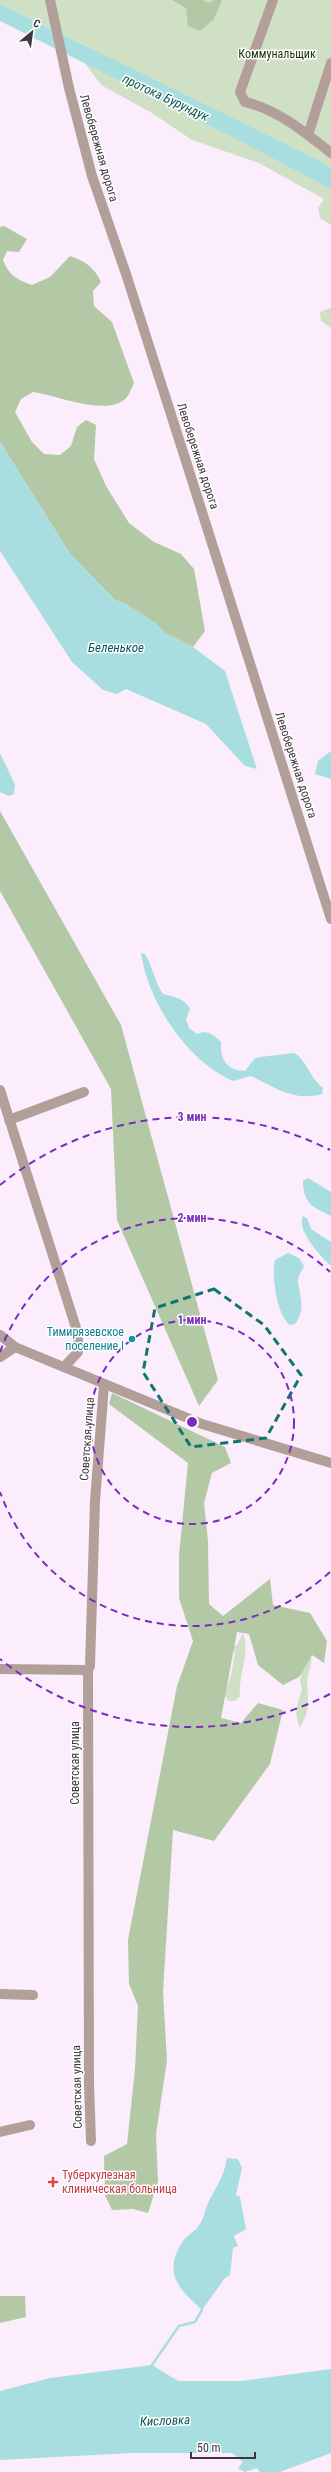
<svg xmlns="http://www.w3.org/2000/svg" width="331" height="2472" viewBox="0 0 331 2472" font-family="'Roboto Condensed',sans-serif">
<style>
.green{fill:#cfe0c4}
.forest{fill:#b3c9a5}
.water{fill:#a8dedf}
.lines{fill:none;stroke-linecap:round;stroke-linejoin:round}
.stream{stroke:#a8dedf;stroke-width:2.5}
.minor{stroke:#b39f99;stroke-width:10}
.marked{fill:none;stroke:#0f766e;stroke-width:3;stroke-dasharray:8 5;stroke-linejoin:round}
.ring{fill:none;stroke:#7b2cbf;stroke-width:2;stroke-dasharray:7 5}
.culture-dot{fill:#0f9aa8;stroke:#fff;stroke-width:1.5}
.health-dot{fill:#e0444e;stroke:#fff;stroke-width:1.5}
.labels{text-anchor:middle;stroke-width:3;stroke-linejoin:round;paint-order:stroke}
.park-label{font-size:12px;fill:#1c3109;stroke:#fff}
.street-label{font-size:12px;fill:#3e383e;stroke:#fff}
.culture-label{font-size:12px;fill:#0d838f;stroke:#fff;text-anchor:end}
.health-label{font-size:12px;fill:#be3a42;stroke:#fff;text-anchor:start}
.water-label{font-size:13px;font-style:italic;fill:#065758;stroke:#fff}
.centre{fill:#7b2cbf;stroke:#fff;stroke-width:2}
.ring-label{font-size:12px;text-anchor:middle;font-weight:bold;fill:#7b2cbf;stroke:#fff;stroke-width:3;stroke-linejoin:round;paint-order:stroke}
</style>
<rect width="100%" height="100%" fill="#fbedfc"/>
<g class="green">
<path d="M0 0H331V225L320 218 318 208 324 199 259 163 192 140 152 113 101 85 84 62 82 44 0 4Z"/>
<path d="M331 308V328L321 321 320 312Z"/>
<path d="M243 1633C251 1653 238 1675 240 1696L235 1701H228L224 1694 231 1676 235 1652 230 1647 237 1645Z"/>
<path d="M309 1651C314 1660 310 1666 308 1676 305 1699 314 1703 300 1728 292 1708 299 1705 302 1688 297 1676 305 1663 309 1651Z"/>
</g>
<g class="forest">
<path d="M172 0H202L209 3 214 0H222L214 19 200 31 188 26 186 8Z"/>
<path d="M4 226 27 239 19 252 7 251 3 260C9 275 17 280 32 285L50 277 70 256C85 261 94 267 101 282L93 291 94 306 112 322 134 383C132 387 130 393 127 397 110 418 56 395 33 392L21 399 15 412 32 442 44 454 60 455 71 446 77 427 86 420 96 425 94 459 106 486 129 523 154 542 181 554 194 569 205 631 193 647 165 633 155 623 126 604 115 600 70 554 0 442V227Z"/>
<path d="M0 811 121 1025 218 1380 199 1406 117 1220 111 1089 0 891Z"/>
<path d="M112 1393 225 1447 231 1463 212 1473 204 1503 208 1541 209 1604 223 1616 270 1579 273 1605 310 1613 327 1641 324 1663 312 1655 299 1677 283 1685 258 1665 249 1634 237 1632 221 1718 241 1723 258 1703 283 1710 270 1764 214 1841 173 1830 163 1992 167 2060 156 2134 158 2181 148 2213 133 2209 112 2210 105 2195 104 2156 127 2144 135 2069 138 2006 129 1984 128 1940 177 1686 193 1641 179 1598V1555L188 1463 109 1404Z"/>
<path d="M0 2296H25L26 2317 0 2323Z"/>
</g>
<g class="water">
<path d="M0 4 318 160 331 168V189L246 144 0 21Z"/>
<path d="M0 442 70 554 115 600 126 604 155 623 165 633 193 647 225 671 257 769 245 766 206 724 126 689 117 694 103 690 72 662 0 551Z"/>
<path d="M331 751V779L315 774 318 761Z"/>
<path d="M0 753 15 785 14 794 9 796 0 792Z"/>
<path d="M141 953 145 954C153 967 154 981 163 994 174 997 185 998 190 1009L186 1019 189 1028 197 1034C207 1029 214 1035 221 1042 220 1059 227 1071 245 1071L254 1059 260 1057 294 1053C306 1059 310 1078 323 1088L322 1094C294 1102 275 1087 251 1076L233 1081C187 1061 148 1002 141 953Z"/>
<path d="M308 1178 331 1192V1216C312 1207 303 1203 303 1181Z"/>
<path d="M303 1216 307 1218 311 1229 331 1242V1266C321 1257 296 1230 303 1216Z"/>
<path d="M288 1253 299 1258 304 1266C302 1271 298 1275 298 1281 300 1298 306 1309 295 1324L290 1325C277 1316 271 1275 275 1260Z"/>
<path d="M227 2158 238 2159 242 2168 236 2195 240 2197 246 2229 234 2236 238 2246 233 2248 230 2275 225 2278 202 2310C179 2289 162 2273 183 2241 187 2235 194 2232 198 2227 203 2220 204 2215 206 2208 213 2190 224 2179 227 2158Z"/>
<path d="M152 2365 178 2381H241L331 2369V2453L280 2472H260L257 2468 245 2472 238 2468 243 2462 232 2453H132L0 2460V2391L50 2378Z"/>
</g>
<g class="lines">
<path class="stream" d="M152 2365 179 2326 195 2322 202 2310"/>
<g class="minor">
<path d="M50 0 69 88 92 176 126 274 184 455 331 919"/>
<path d="M273 0 240 92 245 102C277 109 306 133 331 153"/>
<path d="M308 135 331 63"/>
<path d="M0 1090 78 1334V1352L64 1367"/>
<path d="M9 1120 84 1092"/>
<path d="M0 1335 15 1347 202 1424 331 1463"/>
<path d="M0 1357 15 1347"/>
<path d="M0 1669 88 1670"/>
<path d="M0 1994 33 1995"/>
<path d="M0 2132 30 2125"/>
<path d="M91 2141 89 2084 88 1670 90 1666 95 1501 104 1385"/>
</g>
</g>
<path class="marked" d="M214 1289 264 1325 301 1375 266 1438 191 1447 143 1372 155 1308Z"/>
<g class="ring">
<circle cx="192" cy="1422" r="102"/>
<path d="M330 1572A204 204 0 0 1 0 1492M0 1352A204 204 0 0 1 330 1272"/>
<path d="M330 1694A305 305 0 0 1 0 1659M0 1185A305 305 0 0 1 330 1150"/>
</g>
<circle class="culture-dot" cx="132" cy="1339" r="4"/>
<path class="health-dot" d="M51 2176h4v4h4v4h-4v4h-4v-4h-4v-4h4z"/>
<g class="labels">
<g class="park-label">
<text x="277" y="58">Коммунальщик</text>
</g>
<g class="street-label">
<text transform="translate(99 148) rotate(74)" y="4">Левобережная дорога</text>
<text transform="translate(198 456) rotate(72)" y="4">Левобережная дорога</text>
<text transform="translate(296 765) rotate(72)" y="4">Левобережная дорога</text>
<text transform="translate(87 1439) rotate(-86)" y="4">Советская улица</text>
<text transform="translate(75 1763) rotate(-90)" y="4">Советская улица</text>
<text transform="translate(77 2087) rotate(-91)" y="4">Советская улица</text>
</g>
<g class="culture-label">
<text x="124" y="1336">Тимирязевское<tspan x="124" dy="14">поселение I</tspan></text>
</g>
<g class="health-label">
<text x="62" y="2179">Туберкулезная<tspan x="62" dy="14">клиническая больница</tspan></text>
</g>
<g class="water-label">
<text transform="translate(166 97) rotate(25)" y="5">протока Бурундук</text>
<text x="116" y="652">Беленькое</text>
<text transform="translate(165 2420) rotate(-2)" y="5">Кисловка</text>
</g>
</g>
<circle cx="192" cy="1422" r="6" class="centre"/>
<g class="ring-label">
<text x="192" y="1121">3 мин</text>
<text x="192" y="1222">2 мин</text>
<text x="192" y="1324">1 мин</text>
</g>
<g transform="translate(32 32) rotate(29)" stroke="#ffffff" stroke-width="3" paint-order="stroke">
<path d="M0-3L7 15L0 10L-7 15Z" fill="#3e383e"/>
<text y="-6" font-size="11" font-weight="bold" text-anchor="middle" fill="#3e383e">С</text>
</g>
<path d="M191 2452v6h64v-6" fill="none" stroke="#3e383e" stroke-width="2"/>
<text x="197" y="2452" font-size="12" fill="#3e383e" stroke="#ffffff" stroke-width="3" paint-order="stroke">50 m</text>
</svg>
